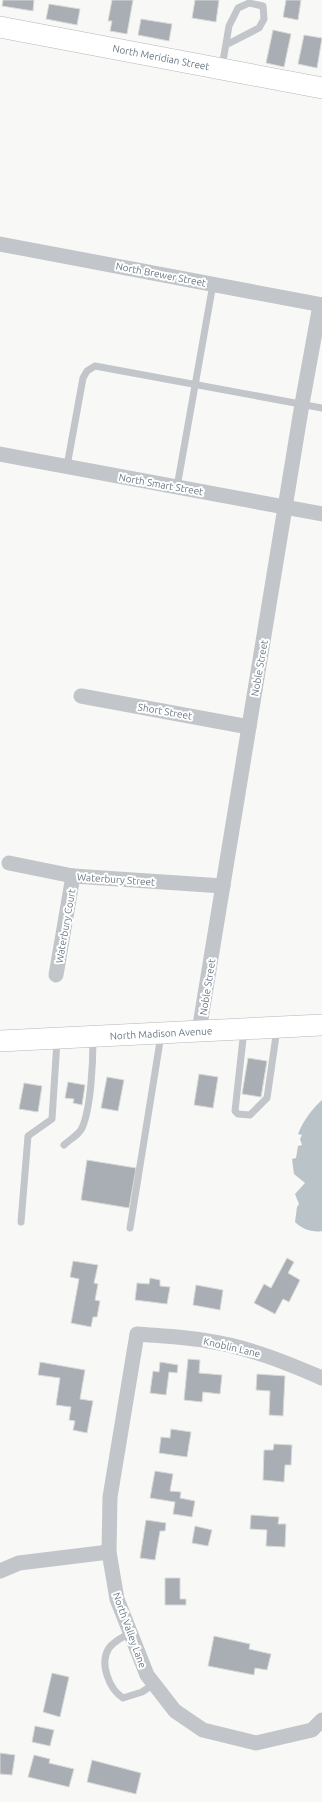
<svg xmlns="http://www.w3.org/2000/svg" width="322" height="1802" viewBox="0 0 322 1802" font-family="Ubuntu,sans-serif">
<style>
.water{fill:#bac3c8}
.building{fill:#a8aeb4;stroke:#dadad8}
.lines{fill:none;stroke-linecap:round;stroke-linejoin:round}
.secondary-casing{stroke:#b2b7bc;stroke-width:22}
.service{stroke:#c2c5c9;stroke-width:7}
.minor{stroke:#c2c5c9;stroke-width:15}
.secondary{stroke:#fff;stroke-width:21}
.labels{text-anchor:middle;stroke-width:4;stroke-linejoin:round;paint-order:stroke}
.street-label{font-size:10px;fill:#6a7784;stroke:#fff}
</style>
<rect width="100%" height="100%" fill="#f8f8f6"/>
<path class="water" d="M322 1100V1231C313 1233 302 1229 295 1222L297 1207 299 1204 295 1194 305 1183 294 1174 292 1159 296 1158 298 1146 302 1145 300 1139 302 1135 298 1134C303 1121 312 1109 322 1100Z"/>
<g class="building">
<path d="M3 0H34L33 11 2 6Z"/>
<path d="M112 0H133L127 34 110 31 112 21H108Z"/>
<path d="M195 0H219L216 22 192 18Z"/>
<path d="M286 0H301L298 20 283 17Z"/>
<path d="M49 4 80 9 77 25 46 19Z"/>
<path d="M141 19 172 24 169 41 138 35Z"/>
<path d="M273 30 291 34 284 67 266 63Z"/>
<path d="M304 35 322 38 317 68 298 64Z"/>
<path d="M248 1058 267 1061 261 1097 242 1094Z"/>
<path d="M199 1074 218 1077 213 1108 194 1105Z"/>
<path d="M107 1077 124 1080 118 1111 101 1108Z"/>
<path d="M68 1082 85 1085 82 1105 73 1103 74 1099 65 1098Z"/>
<path d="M24 1083 42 1086 38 1112 19 1109Z"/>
<path d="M87 1160 136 1168 129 1208 81 1200Z"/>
<path d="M287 1258 294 1262 288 1273 300 1280 289 1302 283 1299 275 1314 254 1303 264 1284 271 1288Z"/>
<path d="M73 1261 98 1265 94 1283 98 1284 95 1300 100 1301 97 1317H93L91 1327 71 1323 79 1279 70 1277Z"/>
<path d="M150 1278 160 1280V1286L170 1287 167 1304 135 1300 137 1283 149 1284Z"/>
<path d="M196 1285 223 1290 220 1310 193 1305Z"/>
<path d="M188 1359 200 1360 199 1373 222 1375 220 1394 203 1392 202 1402 184 1400Z"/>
<path d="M40 1362 85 1370 80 1399 93 1401 87 1433 73 1430 75 1421 69 1420 71 1407 56 1405 60 1378 38 1375Z"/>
<path d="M160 1362 178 1365 177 1373 169 1372 166 1395 150 1393 153 1371 159 1372Z"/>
<path d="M257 1374 285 1376 283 1416 269 1415 270 1391 256 1390Z"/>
<path d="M171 1429 191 1432 187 1457 159 1453 161 1437 170 1438Z"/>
<path d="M274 1444 292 1445 291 1465H285L284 1482 263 1480 264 1450H273Z"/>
<path d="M155 1471 173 1474 170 1491 181 1492 180 1498 195 1501 192 1517 173 1514 175 1502 150 1498Z"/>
<path d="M251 1515 279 1517 278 1524H286L285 1547 266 1546 267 1530 250 1529Z"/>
<path d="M146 1520 166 1523 165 1531H160L155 1560 140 1558Z"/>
<path d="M195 1526 212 1530 208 1546 192 1543Z"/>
<path d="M165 1578H180V1599H186V1605H165Z"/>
<path d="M214 1636 250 1644 249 1649 271 1654 267 1670 255 1668 254 1675 208 1666Z"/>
<path d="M52 1673 69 1677 60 1717 43 1712Z"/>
<path d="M35 1726 54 1730 50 1746 32 1742Z"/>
<path d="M0 1753 15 1755 12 1775 0 1774Z"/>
<path d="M34 1755 50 1759 49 1763 74 1769 69 1787 28 1777Z"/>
<path d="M92 1760 141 1773 136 1794 87 1782Z"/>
</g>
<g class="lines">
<g class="secondary-casing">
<g id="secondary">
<path d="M0 27 322 88"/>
<path d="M0 1041 322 1025"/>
</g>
</g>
<g class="service">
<path d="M222 67 229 26 238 8 249 3 263 6 264 19 259 28 226 45"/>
<path d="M67 466 83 378 87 371 95 366 322 408"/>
<path d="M177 487 213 284"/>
<path d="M244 1030 235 1111 238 1114 250 1115 267 1098 277 1029"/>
<path d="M64 1145C69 1140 79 1135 82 1128 91 1108 93 1062 93 1039"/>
<path d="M21 1222 28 1136 52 1119 57 1041"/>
<path d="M130 1228 161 1035"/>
<path d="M130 1633C123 1637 114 1641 109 1648 99 1663 109 1689 123 1698L142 1692 154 1684"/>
</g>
<g class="minor">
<path d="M0 244 322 305"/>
<path d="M0 454 322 514"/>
<path d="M81 696 249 727"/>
<path d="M9 863 73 876 223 886"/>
<path d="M56 975 73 876"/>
<path d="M199 1031 302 404 320 305"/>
<path d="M322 1378C285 1362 248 1347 208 1341 185 1337 161 1336 137 1334L110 1497 109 1552 117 1599 147 1675 175 1711 203 1730 256 1743 312 1730 322 1720"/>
<path d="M0 1571 19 1563 109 1552"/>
</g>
<use href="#secondary" class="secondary"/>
</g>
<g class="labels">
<g class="street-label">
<text transform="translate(161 57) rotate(11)" y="4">North Meridian Street</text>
<text transform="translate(161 274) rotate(11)" y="4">North Brewer Street</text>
<text transform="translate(161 484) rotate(10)" y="4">North Smart Street</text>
<text transform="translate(259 668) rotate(-80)" y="4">Noble Street</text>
<text transform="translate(165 711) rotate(10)" y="4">Short Street</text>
<text transform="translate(116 879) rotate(4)" y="4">Waterbury Street</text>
<text transform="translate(65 926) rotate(-80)" y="4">Waterbury Court</text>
<text transform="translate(207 987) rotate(-81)" y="4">Noble Street</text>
<text transform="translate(161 1033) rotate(-3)" y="4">North Madison Avenue</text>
<text transform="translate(232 1347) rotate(13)" y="4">Knoblin Lane</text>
<text transform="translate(130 1630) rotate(70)" y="4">North Valley Lane</text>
</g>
</g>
</svg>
